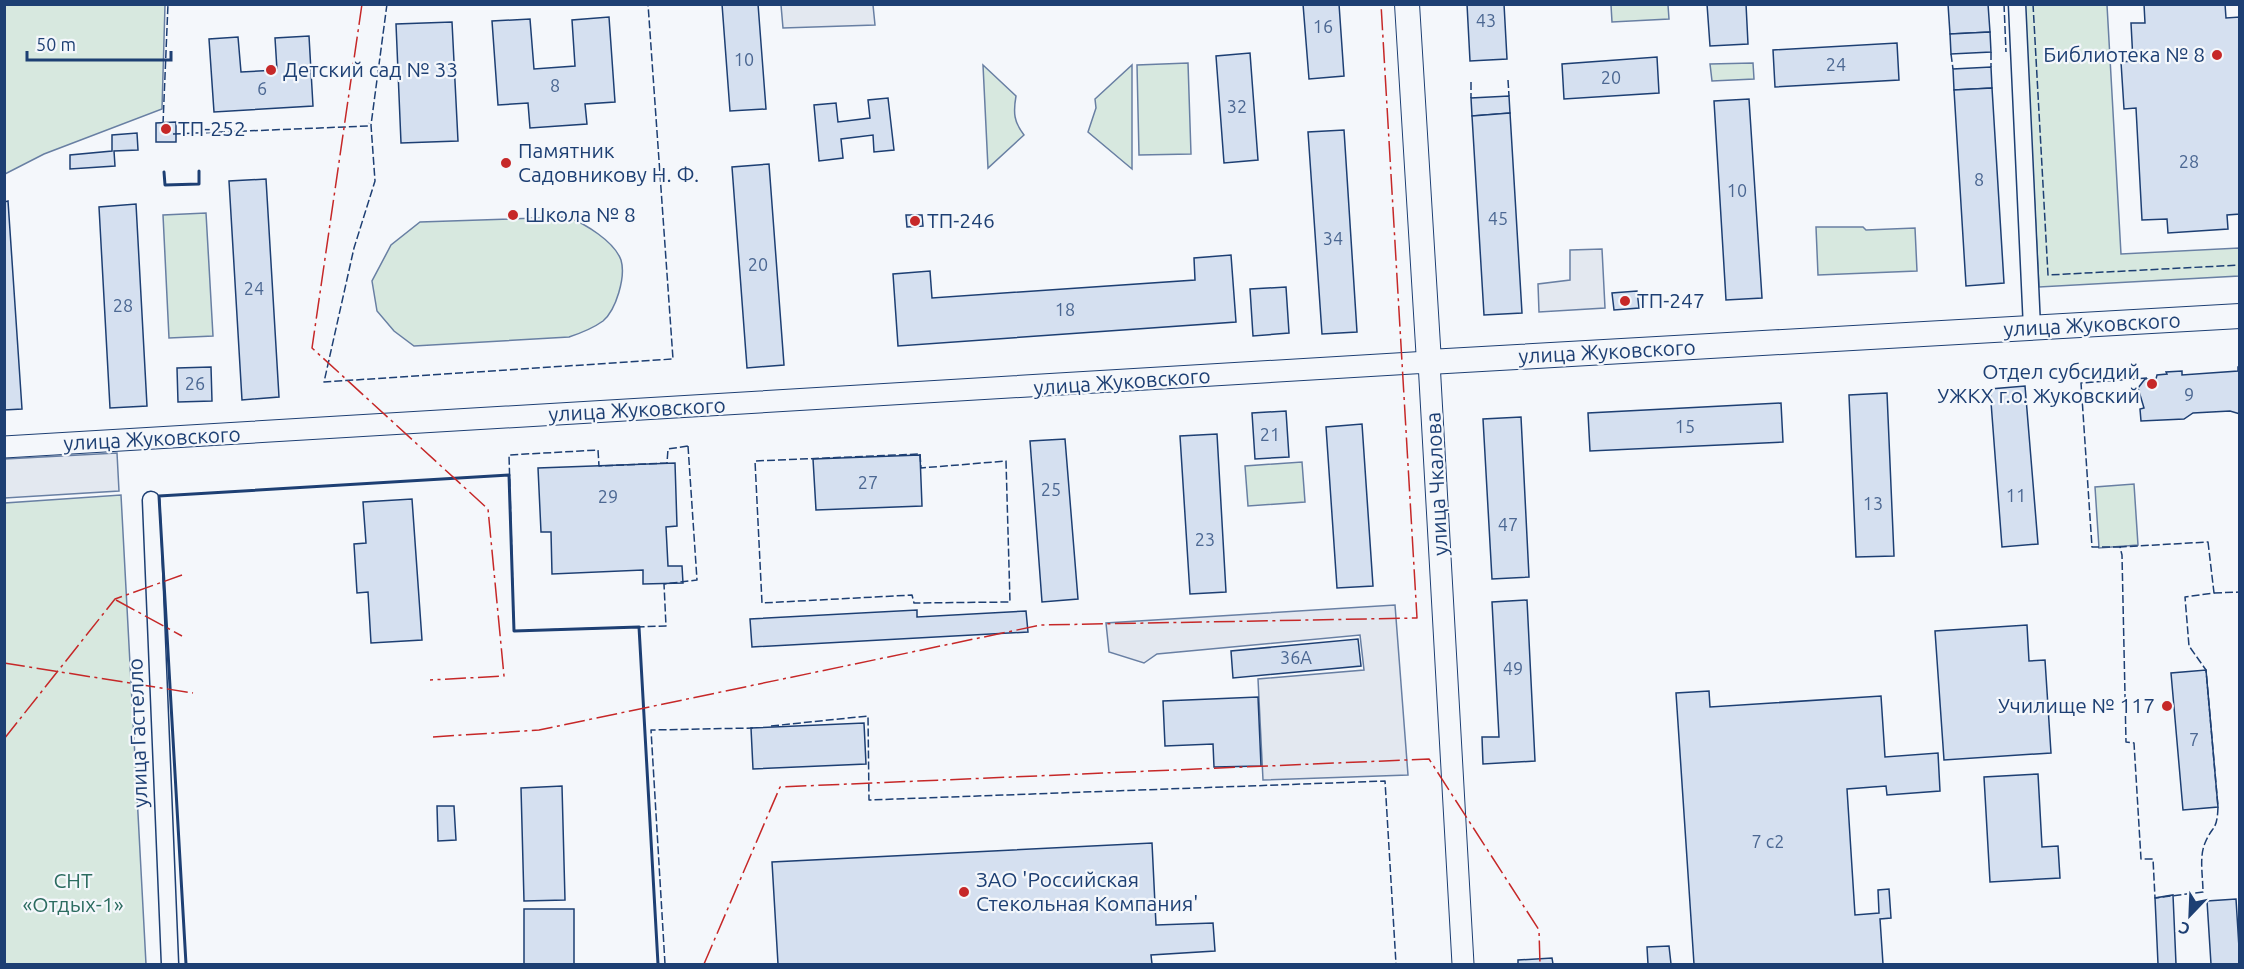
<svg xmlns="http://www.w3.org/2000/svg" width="2244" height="969" viewBox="0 0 2244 969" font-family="Ubuntu,sans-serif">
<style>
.green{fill:#d7e8df;stroke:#687fa3;stroke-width:1.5}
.parking{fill:#e3e8f0;stroke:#687fa3;stroke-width:1.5}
.building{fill:#d5e0f0;stroke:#1d3f73;stroke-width:1.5}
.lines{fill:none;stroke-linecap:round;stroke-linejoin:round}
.minor-casing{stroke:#1d3f73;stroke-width:19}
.tertiary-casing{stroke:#1d3f73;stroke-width:23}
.secondary-casing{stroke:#1d3f73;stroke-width:26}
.minor{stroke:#f4f7fb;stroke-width:16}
.tertiary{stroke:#f4f7fb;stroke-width:21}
.secondary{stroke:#f4f7fb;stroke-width:24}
.fence{stroke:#1d3f73;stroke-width:1.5;stroke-dasharray:8 3;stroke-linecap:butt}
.wall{stroke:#1d3f73;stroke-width:3}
.power{stroke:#c62828;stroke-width:1.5;stroke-dasharray:21 4.5 3 4.5;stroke-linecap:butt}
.poi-dot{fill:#c62828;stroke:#f4f7fb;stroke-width:2}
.labels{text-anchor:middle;stroke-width:4.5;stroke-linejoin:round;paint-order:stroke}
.number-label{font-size:18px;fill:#4b6792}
.poi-label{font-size:21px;fill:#1d3f73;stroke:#f4f7fb;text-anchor:start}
.street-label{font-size:21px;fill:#1d3f73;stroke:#f4f7fb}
.park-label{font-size:21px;fill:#2c6c60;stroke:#f4f7fb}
</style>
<rect width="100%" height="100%" fill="#f4f7fb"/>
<g class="green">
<path d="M5 4 165 5 162 109 44 154 5 174Z"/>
<path d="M1611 5H1668L1669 19 1612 22Z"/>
<path d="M2024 5H2107L2121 254 2239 248V276L2039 287Z"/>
<path d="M1188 63 1191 154 1139 155 1137 65Z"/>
<path d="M1753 63 1754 79 1712 81 1710 64Z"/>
<path d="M983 65 1016 96C1013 113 1014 122 1024 135L988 168Z"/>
<path d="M1132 65V169L1088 132 1096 108 1095 99Z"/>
<path d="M206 213 213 336 169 338 163 215Z"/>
<path d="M568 217C585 224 614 241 621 260 626 277 616 310 603 321 592 329 581 333 569 337L414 346 394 331 377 311 372 281 391 245 420 222Z"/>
<path d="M1816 227H1863L1866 230 1915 228 1917 271 1818 275Z"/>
<path d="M1302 462 1305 502 1248 506 1245 466Z"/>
<path d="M2134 484 2138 545 2099 548 2095 487Z"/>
<path d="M121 495 146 964H5V503Z"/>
</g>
<g class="parking">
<path d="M781 5H873L875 25 783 28Z"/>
<path d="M1602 249 1605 308 1539 312 1538 284 1570 280V250Z"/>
<path d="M117 453 119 491 5 498V459Z"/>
<path d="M1395 605 1408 775 1263 780 1258 679 1364 670 1360 635 1157 654 1144 663 1109 652 1106 623Z"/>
</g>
<g class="building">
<path d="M722 4H758L766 109 730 111Z"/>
<path d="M1303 4H1339L1344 76 1309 79Z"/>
<path d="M1467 4H1504L1507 59 1470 61Z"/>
<path d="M1707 4H1746L1748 44 1710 46Z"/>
<path d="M1948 4H1988L1990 32 1950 34Z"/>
<path d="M2144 4H2225L2226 18 2240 17V214L2227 215 2228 229 2168 233 2167 219 2142 220 2136 108 2124 109 2121 62 2133 61 2131 23H2145Z"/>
<path d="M609 17 615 102 585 104 587 124 530 128 528 103 498 105 492 21 530 19 534 69 575 66 572 20Z"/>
<path d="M452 22 458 141 401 143 396 24Z"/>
<path d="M1990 32 1991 52 1951 54 1950 34Z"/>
<path d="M309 36 313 106 214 112 209 39 238 37 241 72 277 70 275 38Z"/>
<path d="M1897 43 1899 80 1775 87 1773 50Z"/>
<path d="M1250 53 1258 160 1224 163 1216 56Z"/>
<path d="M1657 57 1659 93 1564 99 1562 64Z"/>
<path d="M1991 67 1992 88 1954 90 1953 69Z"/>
<path d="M1992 88 2004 283 1966 286 1954 90Z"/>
<path d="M1509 96 1510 113 1472 116 1471 98Z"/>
<path d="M888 98 894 150 874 152 873 135 841 139 843 158 819 161 814 105 836 103 838 122 870 118 868 100Z"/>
<path d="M1749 99 1762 298 1726 300 1714 101Z"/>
<path d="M1510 113 1522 313 1484 315 1472 116Z"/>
<path d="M176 122V142H156V123Z"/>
<path d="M1344 130 1357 332 1322 334 1308 132Z"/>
<path d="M137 133 138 150 114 151 115 166 70 169V155L112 151V135Z"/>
<path d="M769 164 784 365 747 368 732 167Z"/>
<path d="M266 179 279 397 242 400 229 181Z"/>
<path d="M8 201 22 409 4 410V202Z"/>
<path d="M136 204 147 406 110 408 99 207Z"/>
<path d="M906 215H922L923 226 907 227Z"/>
<path d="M1231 255 1236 322 898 346 893 274 930 271 932 298 1195 280 1194 258Z"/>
<path d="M1286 287 1289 333 1253 336 1250 289Z"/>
<path d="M1637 291 1639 308 1614 310 1612 293Z"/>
<path d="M211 367 212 401 178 402 177 368Z"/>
<path d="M2238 367H2240V414L2230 411 2193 413 2184 419 2141 421 2140 409 2144 408 2138 388 2145 379H2156L2157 375 2167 374 2166 372 2182 371V375L2238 371Z"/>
<path d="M2025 386 2038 544 2002 547 1990 389Z"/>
<path d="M1887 393 1894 556 1856 557 1849 395Z"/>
<path d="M1781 403 1783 442 1590 451 1588 413Z"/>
<path d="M1286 411 1289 457 1255 459 1252 413Z"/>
<path d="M1521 417 1529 577 1492 579 1483 419Z"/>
<path d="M1362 424 1373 586 1337 588 1326 427Z"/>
<path d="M1217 434 1226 592 1190 594 1180 436Z"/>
<path d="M1065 439 1078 599 1042 602 1030 441Z"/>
<path d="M920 455 922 506 816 510 813 459Z"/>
<path d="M675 463 677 526 666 527 668 566H682L683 583 643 584V570L552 574 551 532H541L538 468Z"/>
<path d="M412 499 422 640 371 643 368 592 357 593 354 544 366 543 363 502Z"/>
<path d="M1527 600 1535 761 1483 764 1482 737H1499L1492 602Z"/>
<path d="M917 610V617L1026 611 1028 632 752 647 750 619Z"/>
<path d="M2027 625 2029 661 2045 660 2051 753 1944 760 1935 631Z"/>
<path d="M1358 639 1361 666 1233 678 1231 651Z"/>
<path d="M2206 670 2218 807 2183 810 2171 673Z"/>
<path d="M1709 691 1710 707 1881 696 1885 757 1938 753 1940 791 1887 795 1886 786 1847 789 1855 915 1879 913 1878 890 1889 889 1891 918 1880 919 1883 964H1694L1676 693Z"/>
<path d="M1258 697 1261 766 1214 767 1213 744 1165 746 1163 701Z"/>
<path d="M864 723 866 764 753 769 751 728Z"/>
<path d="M2038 774 2042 847 2058 846 2060 878 1990 882 1984 777Z"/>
<path d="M562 786 565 900 524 901 521 788Z"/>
<path d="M437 806H454L456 840 438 841Z"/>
<path d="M1152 843 1156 925 1213 923 1215 951 1151 955 1152 964H778L772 862Z"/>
<path d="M2173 895 2176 964H2158L2155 898Z"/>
<path d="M2236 899 2240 964H2211L2207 901Z"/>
<rect x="524" y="909" width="50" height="55"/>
<path d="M1669 946 1671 964H1648L1647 947Z"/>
<path d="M1552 958 1553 964H1518V960Z"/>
</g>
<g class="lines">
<g class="minor-casing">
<g id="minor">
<path d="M2017 4 2032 328"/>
<path d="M151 500 170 964"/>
</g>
</g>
<g class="tertiary-casing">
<path id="tertiary" d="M4 447 1429 362 1463 964"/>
</g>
<g class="secondary-casing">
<path id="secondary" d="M1407 4 1429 362 2240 316"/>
</g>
<use href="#minor" class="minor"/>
<use href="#tertiary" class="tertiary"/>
<use href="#secondary" class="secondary"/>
<g class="fence">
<path d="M387 4 371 125 375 181 354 248 324 382 673 359 648 4"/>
<path d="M2004 4 2006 52"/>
<path d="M2033 4 2048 275 2240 265"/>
<path d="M1991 52V67"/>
<path d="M1951 54 1953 69"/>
<path d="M1508 80 1509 96"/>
<path d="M1471 82V98"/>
<path d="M163 124 168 4"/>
<path d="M173 134 368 126 369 123"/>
<path d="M688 446 697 580 664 584 666 626 514 631 509 455 598 450 599 466 667 463 668 449Z"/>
<path d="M920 454 921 468 1006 461 1010 602 914 603 912 595 762 603 755 461Z"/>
<path d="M2208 542 2214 593 2185 597 2189 646 2206 670 2218 807C2217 832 2213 824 2205 843 2199 857 2203 877 2203 892L2155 898 2153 859H2141L2134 743 2126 742 2122 555 2120 547Z"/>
<path d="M2121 547H2092L2081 383 2147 378"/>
<path d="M2214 593 2240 592"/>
<path d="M771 726 868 716 869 800 1385 781 1396 964"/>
<path d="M665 964 651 730 753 728"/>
</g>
<g class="wall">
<path d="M164 172 165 185 199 184V171"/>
<path d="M186 964 159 496 509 475 514 631 639 627 658 964"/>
</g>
<g class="power">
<path d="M362 4 312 348 488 509 504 676 430 680"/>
<path d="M116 600 182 636"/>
<path d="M4 663 193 693"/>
<path d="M433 737 539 730 1041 625 1417 618 1381 4"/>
<path d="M4 739 115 599 182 575"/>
<path d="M704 964 780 787 1429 759 1539 930 1540 964"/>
</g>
</g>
<g class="poi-dot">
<circle cx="2217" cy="55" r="6"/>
<circle cx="271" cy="70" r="6"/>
<circle cx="166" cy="129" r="6"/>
<circle cx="506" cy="163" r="6"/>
<circle cx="513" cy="215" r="6"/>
<circle cx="915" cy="221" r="6"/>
<circle cx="1625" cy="301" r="6"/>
<circle cx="2152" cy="384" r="6"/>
<circle cx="2167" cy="706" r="6"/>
<circle cx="964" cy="892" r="6"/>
</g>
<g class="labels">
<g class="number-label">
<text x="1486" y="27">43</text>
<text x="1323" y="33">16</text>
<text x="744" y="66">10</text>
<text x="1836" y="71">24</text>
<text x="1611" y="84">20</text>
<text x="555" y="92">8</text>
<text x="262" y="95">6</text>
<text x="1237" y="113">32</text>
<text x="2189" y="168">28</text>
<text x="1979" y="186">8</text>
<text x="1737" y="197">10</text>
<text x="1498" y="225">45</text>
<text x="1333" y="245">34</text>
<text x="758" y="271">20</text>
<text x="254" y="295">24</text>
<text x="123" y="312">28</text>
<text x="1065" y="316">18</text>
<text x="195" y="390">26</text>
<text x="2189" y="401">9</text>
<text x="1685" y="433">15</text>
<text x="1270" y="441">21</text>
<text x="868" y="489">27</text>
<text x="1051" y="496">25</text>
<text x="2016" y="502">11</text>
<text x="608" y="503">29</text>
<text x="1873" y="510">13</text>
<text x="1508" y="531">47</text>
<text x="1205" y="546">23</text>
<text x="1296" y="664">36А</text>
<text x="1513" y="675">49</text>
<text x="2194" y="746">7</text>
<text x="1768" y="848">7 с2</text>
</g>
<g class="poi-label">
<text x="2205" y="62" text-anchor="end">Библиотека № 8</text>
<text x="283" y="77">Детский сад № 33</text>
<text x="178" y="136">ТП-252</text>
<text x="518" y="158">Памятник<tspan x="518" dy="24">Садовникову Н. Ф.</tspan></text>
<text x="525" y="222">Школа № 8</text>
<text x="927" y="228">ТП-246</text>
<text x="1637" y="308">ТП-247</text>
<text x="2140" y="379" text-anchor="end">Отдел субсидий<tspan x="2140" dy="24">УЖКХ г.о. Жуковский</tspan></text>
<text x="2155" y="713" text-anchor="end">Училище № 117</text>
<text x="976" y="887">ЗАО 'Российская<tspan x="976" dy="24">Стекольная Компания'</tspan></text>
</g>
<g class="street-label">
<text transform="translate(2092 325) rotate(-3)" y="7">улица Жуковского</text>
<text transform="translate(1607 352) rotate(-3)" y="7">улица Жуковского</text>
<text transform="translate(1122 382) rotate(-4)" y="7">улица Жуковского</text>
<text transform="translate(637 410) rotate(-3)" y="7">улица Жуковского</text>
<text transform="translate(152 439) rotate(-3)" y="7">улица Жуковского</text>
<text transform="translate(1437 484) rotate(-93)" y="7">улица Чкалова</text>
<text transform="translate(138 733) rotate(-92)" y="7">улица Гастелло</text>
</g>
<g class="park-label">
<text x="73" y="888">СНТ<tspan x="73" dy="24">«Отдых-1»</tspan></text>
</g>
</g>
<rect width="2244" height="969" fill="none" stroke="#1d3f73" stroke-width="12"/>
<g transform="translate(2190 915) rotate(203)" stroke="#f4f7fb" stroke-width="4.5" paint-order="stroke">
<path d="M0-4.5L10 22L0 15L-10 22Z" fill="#1d3f73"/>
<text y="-9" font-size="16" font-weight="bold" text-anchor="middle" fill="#1d3f73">С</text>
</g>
<path d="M27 51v9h144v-9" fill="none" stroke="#1d3f73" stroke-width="3"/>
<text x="36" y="51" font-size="18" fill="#1d3f73" stroke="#f4f7fb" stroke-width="4.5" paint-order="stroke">50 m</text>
</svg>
